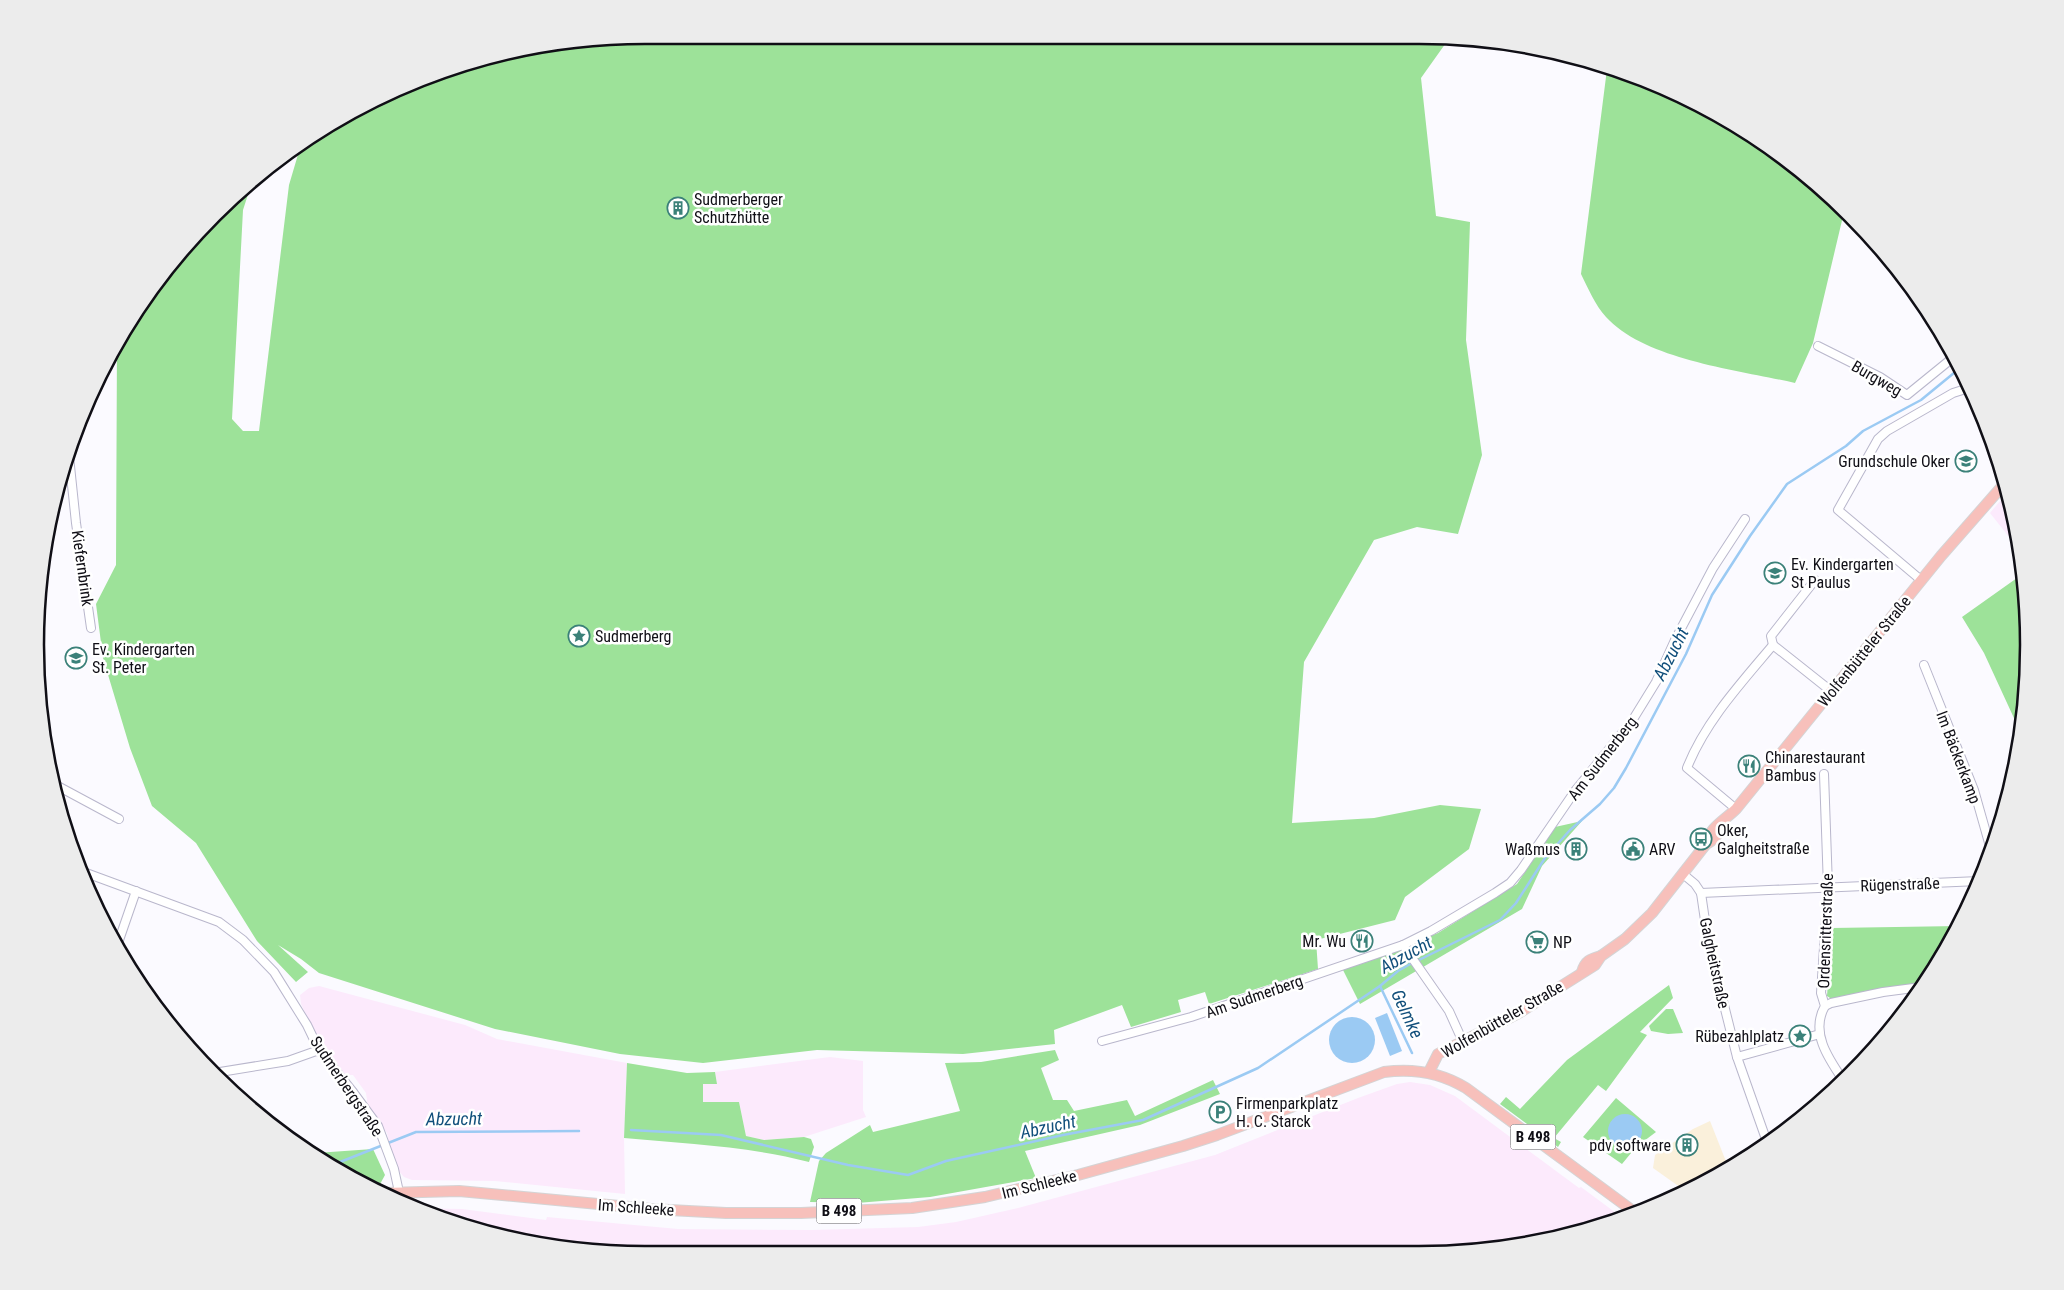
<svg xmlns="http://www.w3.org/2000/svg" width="2064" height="1290" viewBox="0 0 2064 1290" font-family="'Roboto Condensed',sans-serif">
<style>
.commercial{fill:#faf0db}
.industrial{fill:#fceafc}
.green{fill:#9de299}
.water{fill:#9bcaf3}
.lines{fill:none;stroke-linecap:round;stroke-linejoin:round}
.stream{stroke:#9bcaf3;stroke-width:2.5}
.minor-casing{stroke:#b9b7cc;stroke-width:10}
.major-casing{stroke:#d4d4d5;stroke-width:12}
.minor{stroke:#fff;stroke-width:8}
.major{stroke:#f7c0bb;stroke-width:10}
.labels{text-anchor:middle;stroke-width:5;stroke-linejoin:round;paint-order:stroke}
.shield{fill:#fff;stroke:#58575c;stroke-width:1}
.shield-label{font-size:15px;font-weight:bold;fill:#100f16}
.poi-label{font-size:16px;fill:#100f16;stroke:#fff;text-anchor:start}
.street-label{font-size:16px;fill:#100f16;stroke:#fff}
.water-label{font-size:18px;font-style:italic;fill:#114f7b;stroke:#fff}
.rim{fill:none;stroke:#100f16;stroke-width:2.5}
</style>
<rect width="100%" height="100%" fill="#fbfaff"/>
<path class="commercial" d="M1710 1121 1729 1169 1684 1190 1653 1168 1655 1155 1693 1129Z"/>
<g class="industrial">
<path d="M2007 493 2021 552 1990 513Z"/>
<path d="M319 986 465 1025 497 1039 627 1063 624 1138 625 1194 495 1181 412 1180 404 1177 398 1170 393 1160 387 1133 368 1107 366 1093 353 1075H345L319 1043 301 1004 300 995 309 988Z"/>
<path d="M830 1057 863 1061V1110L866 1117 804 1137 764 1140 746 1136 739 1102H703V1084L717 1083 715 1072Z"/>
<path d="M1410 1082 1430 1085 1455 1096 1579 1188 1581 1187 1620 1216 1577 1234 1459 1254 566 1250 411 1208 462 1209 546 1220 547 1217 678 1229 812 1230 918 1227 956 1222 1018 1208 1215 1155 1358 1098 1397 1084Z"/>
</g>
<g class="green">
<path d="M565 40H1448L1421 78 1436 216 1470 222 1466 340 1482 455 1458 534 1417 527 1374 540 1304 662 1292 823 1374 818 1440 805 1481 809 1469 849 1405 897 1395 920 1316 940 1318 969 1209 1004 1205 992 1178 1000 1181 1012 1131 1027 1122 1005 1054 1030 1055 1044 963 1054 817 1050 703 1063 620 1054 495 1029 319 973 301 959 278 945 308 972 296 982 257 941 196 843 152 806 130 748 103 658 96 604 116 565 117 340 161 274 214 213 252 182 243 210 232 419 243 431H259L289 185 302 141 449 67Z"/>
<path d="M1607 69 1653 82 1791 161 1844 212 1813 343 1795 383C1739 370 1645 360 1606 317 1595 305 1588 288 1581 274Z"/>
<path d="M2024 573 2028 685 2019 729 1984 653 1962 617Z"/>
<path d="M1582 821 1542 866 1522 909 1360 1004 1343 970 1438 933 1517 884 1555 827Z"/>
<path d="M1959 926 1924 982 1836 998H1830L1827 996 1832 928Z"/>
<path d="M1669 985 1673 998 1640 1032 1647 1035 1606 1091 1598 1085 1554 1138 1561 1142 1558 1147 1500 1104 1506 1097 1520 1109 1567 1060Z"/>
<path d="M1666 1009H1673L1683 1033 1668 1034 1651 1031 1649 1026Z"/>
<path d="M1055 1050 1059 1060 1041 1068 1053 1100H1067L1074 1111 1127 1100 1135 1116 1213 1080 1220 1094 1140 1125 1025 1151 1036 1178 930 1197 857 1203 810 1202 819 1161 826 1153 870 1125 873 1132 960 1111 945 1063 981 1062Z"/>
<path d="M627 1063 687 1073 715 1072 717 1084H703V1102H739L746 1136 764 1140 804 1137 811 1139 814 1147 809 1162C748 1146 686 1144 624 1138Z"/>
<path d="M1616 1098 1656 1132 1636 1147 1622 1164 1583 1137Z"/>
<path d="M373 1149 385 1175 379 1186 374 1187 316 1153Z"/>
</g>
<g class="water">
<path d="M1402 995 1413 1022 1404 1025 1393 999Z"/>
<path d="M1387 1013 1402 1051 1390 1056 1375 1018Z"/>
<circle cx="1352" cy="1040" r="23"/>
<circle cx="1625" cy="1131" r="17"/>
</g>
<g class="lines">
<g class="stream">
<path d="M1417 961 1500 920 1516 903 1545 858 1570 830 1600 804 1614 788 1626 768 1686 654 1712 595 1750 536 1787 484 1846 446 1863 431 1921 400 1960 368"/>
<path d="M1380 986 1412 1053"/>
<path d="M631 1130 721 1135 848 1165 908 1175 946 1161 1063 1135 1143 1120 1258 1068 1380 986 1398 971 1412 963"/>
<path d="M335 1164 416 1132 579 1131"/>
</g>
<g class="minor-casing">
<g id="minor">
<path d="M1818 346 1880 377 1907 395 1955 356"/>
<path d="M68 447 76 523 91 628"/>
<path d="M1921 580 1838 510 1878 439 1887 431 1953 393 1969 388"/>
<path d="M1773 645 1771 636 1815 580"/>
<path d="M1924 665 1974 790 1991 850"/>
<path d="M1824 774 1828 887 1821 993 1825 1006C1810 1032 1828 1058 1843 1080"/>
<path d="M52 783 119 819"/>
<path d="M1736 809 1687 768C1705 722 1741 683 1773 645L1831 691"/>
<path d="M78 870 219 922 243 940 274 972 307 1025 319 1050 353 1092 378 1126 394 1169 399 1192"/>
<path d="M1683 874 1695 884 1701 893 1708 941 1737 1057 1767 1142"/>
<path d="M1701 893 1979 881"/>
<path d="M1403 945 1431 931 1495 893 1510 883 1521 870 1575 791 1632 721 1656 682 1675 640 1713 568 1745 519"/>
<path d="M118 947V943L136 891"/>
<path d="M1825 1006 1831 1003 1883 992 1921 987"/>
<path d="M1102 1041 1191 1017 1403 945 1449 1011 1463 1042"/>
<path d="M1737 1057 1820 1034"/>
<path d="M214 1073 288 1061 319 1050"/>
</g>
</g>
<g class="major-casing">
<g id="major">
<path d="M1706 844C1709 828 1725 820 1736 809L1941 556 2005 483"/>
<path d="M1582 972C1585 961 1590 959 1601 956"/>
<path d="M1429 1072 1438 1054 1517 1014 1595 965 1601 956 1625 939 1652 913 1706 844C1715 840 1720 832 1724 822"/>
<path d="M385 1193 459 1191 651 1209 726 1213H801L912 1208 985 1197 1078 1175 1183 1146 1217 1135 1384 1072C1414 1068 1440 1072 1466 1088L1633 1211"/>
</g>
</g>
<use href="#minor" class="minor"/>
<use href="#major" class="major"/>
</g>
<defs>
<g id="building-ring" transform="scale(1.125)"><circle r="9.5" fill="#fff" stroke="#3b8179" stroke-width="1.5"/><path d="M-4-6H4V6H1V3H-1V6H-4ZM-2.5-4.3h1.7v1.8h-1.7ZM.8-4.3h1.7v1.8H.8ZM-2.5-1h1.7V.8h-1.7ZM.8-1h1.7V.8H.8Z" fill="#3b8179"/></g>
<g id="school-ring" transform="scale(1.125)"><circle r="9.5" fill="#fff" stroke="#3b8179" stroke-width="1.5"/><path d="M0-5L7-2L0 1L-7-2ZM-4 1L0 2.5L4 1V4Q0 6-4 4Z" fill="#3b8179"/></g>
<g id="sight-ring" transform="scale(1.125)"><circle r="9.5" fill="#fff" stroke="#3b8179" stroke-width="1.5"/><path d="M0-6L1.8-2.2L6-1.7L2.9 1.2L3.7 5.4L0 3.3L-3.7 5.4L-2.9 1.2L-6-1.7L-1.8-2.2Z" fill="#3b8179"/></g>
<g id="restaurant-ring" transform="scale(1.125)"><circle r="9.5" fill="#fff" stroke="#3b8179" stroke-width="1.5"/><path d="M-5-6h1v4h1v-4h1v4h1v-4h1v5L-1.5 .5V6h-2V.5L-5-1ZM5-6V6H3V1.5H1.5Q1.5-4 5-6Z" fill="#3b8179"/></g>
<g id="bus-ring" transform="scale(1.125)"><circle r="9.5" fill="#fff" stroke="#3b8179" stroke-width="1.5"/><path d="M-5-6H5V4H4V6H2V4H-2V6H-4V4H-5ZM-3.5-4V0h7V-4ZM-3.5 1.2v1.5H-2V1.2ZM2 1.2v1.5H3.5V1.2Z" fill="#3b8179"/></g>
<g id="civic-ring" transform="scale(1.125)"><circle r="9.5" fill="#fff" stroke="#3b8179" stroke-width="1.5"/><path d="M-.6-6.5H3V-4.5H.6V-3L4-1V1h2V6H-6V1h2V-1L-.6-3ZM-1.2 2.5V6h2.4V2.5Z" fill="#3b8179"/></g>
<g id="supermarket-ring" transform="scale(1.125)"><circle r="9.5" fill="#fff" stroke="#3b8179" stroke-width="1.5"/><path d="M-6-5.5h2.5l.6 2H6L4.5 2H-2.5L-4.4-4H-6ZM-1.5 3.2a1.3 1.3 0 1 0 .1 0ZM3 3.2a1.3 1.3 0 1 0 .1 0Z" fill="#3b8179"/></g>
<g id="parking-ring" transform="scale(1.125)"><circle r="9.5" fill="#fff" stroke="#3b8179" stroke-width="1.5"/><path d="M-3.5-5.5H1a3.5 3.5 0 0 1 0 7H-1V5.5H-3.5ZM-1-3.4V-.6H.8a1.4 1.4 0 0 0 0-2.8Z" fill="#3b8179"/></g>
</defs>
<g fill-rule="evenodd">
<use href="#building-ring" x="678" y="208"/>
<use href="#school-ring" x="1966" y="461"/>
<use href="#school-ring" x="1775" y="573"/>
<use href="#sight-ring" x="579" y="636"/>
<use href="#school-ring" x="76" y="658"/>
<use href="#restaurant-ring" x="1749" y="766"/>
<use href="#bus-ring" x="1701" y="839"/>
<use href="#building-ring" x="1576" y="849"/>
<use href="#civic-ring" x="1633" y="849"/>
<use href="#restaurant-ring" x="1362" y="941"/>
<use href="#supermarket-ring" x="1537" y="942"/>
<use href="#sight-ring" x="1800" y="1036"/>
<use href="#parking-ring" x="1220" y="1112"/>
<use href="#building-ring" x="1687" y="1145"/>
</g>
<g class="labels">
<g class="shield">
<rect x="1510.5" y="1124.5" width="45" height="25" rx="4"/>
<rect x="816.5" y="1198.5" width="45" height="25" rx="4"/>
</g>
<g class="shield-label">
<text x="1533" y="1142">B 498</text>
<text x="839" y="1216">B 498</text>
</g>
<g class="poi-label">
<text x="694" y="205">Sudmerberger<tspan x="694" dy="18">Schutzhütte</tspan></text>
<text x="1950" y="467" text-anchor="end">Grundschule Oker</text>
<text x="1791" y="570">Ev. Kindergarten<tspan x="1791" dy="18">St Paulus</tspan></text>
<text x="595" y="642">Sudmerberg</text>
<text x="92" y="655">Ev. Kindergarten<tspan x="92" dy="18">St. Peter</tspan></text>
<text x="1765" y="763">Chinarestaurant<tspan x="1765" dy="18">Bambus</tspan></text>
<text x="1717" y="836">Oker,<tspan x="1717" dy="18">Galgheitstraße</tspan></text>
<text x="1560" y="855" text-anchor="end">Waßmus</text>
<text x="1649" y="855">ARV</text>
<text x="1346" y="947" text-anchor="end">Mr. Wu</text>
<text x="1553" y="948">NP</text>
<text x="1784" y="1042" text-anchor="end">Rübezahlplatz</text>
<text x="1236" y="1109">Firmenparkplatz<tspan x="1236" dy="18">H. C. Starck</tspan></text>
<text x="1671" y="1151" text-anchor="end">pdv software</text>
</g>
<g class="street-label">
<text transform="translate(1877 378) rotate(30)" y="6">Burgweg</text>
<text transform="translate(83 568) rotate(82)" y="6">Kiefernbrink</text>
<text transform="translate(1864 651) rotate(-51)" y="6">Wolfenbütteler Straße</text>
<text transform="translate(1959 757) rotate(69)" y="6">Im Bäckerkamp</text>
<text transform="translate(1602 758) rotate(-52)" y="6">Am Sudmerberg</text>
<text transform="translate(1900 884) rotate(-2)" y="6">Rügenstraße</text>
<text transform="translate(1825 931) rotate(-88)" y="6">Ordensritterstraße</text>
<text transform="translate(1715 963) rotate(78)" y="6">Galgheitstraße</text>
<text transform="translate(1254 996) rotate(-19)" y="6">Am Sudmerberg</text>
<text transform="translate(1502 1019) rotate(-30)" y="6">Wolfenbütteler Straße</text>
<text transform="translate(347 1086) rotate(56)" y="6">Sudmerbergstraße</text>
<text transform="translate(1039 1184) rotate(-14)" y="6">Im Schleeke</text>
<text transform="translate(636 1207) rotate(4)" y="6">Im Schleeke</text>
</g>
<g class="water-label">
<text transform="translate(1671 654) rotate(-63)" y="6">Abzucht</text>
<text transform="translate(1406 955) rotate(-29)" y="6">Abzucht</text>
<text transform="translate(1407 1014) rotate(65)" y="6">Gelmke</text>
<text transform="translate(454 1119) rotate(-1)" y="6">Abzucht</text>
<text transform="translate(1048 1127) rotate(-12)" y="6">Abzucht</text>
</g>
</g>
<path d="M0 0H2064V1290H0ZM645 44H1419A601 601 0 0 1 2020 645V645A601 601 0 0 1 1419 1246H645A601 601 0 0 1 44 645V645A601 601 0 0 1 645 44Z" fill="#ececec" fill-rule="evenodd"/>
<path class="rim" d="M645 44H1419A601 601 0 0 1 2020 645V645A601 601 0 0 1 1419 1246H645A601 601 0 0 1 44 645V645A601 601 0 0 1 645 44Z"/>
</svg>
